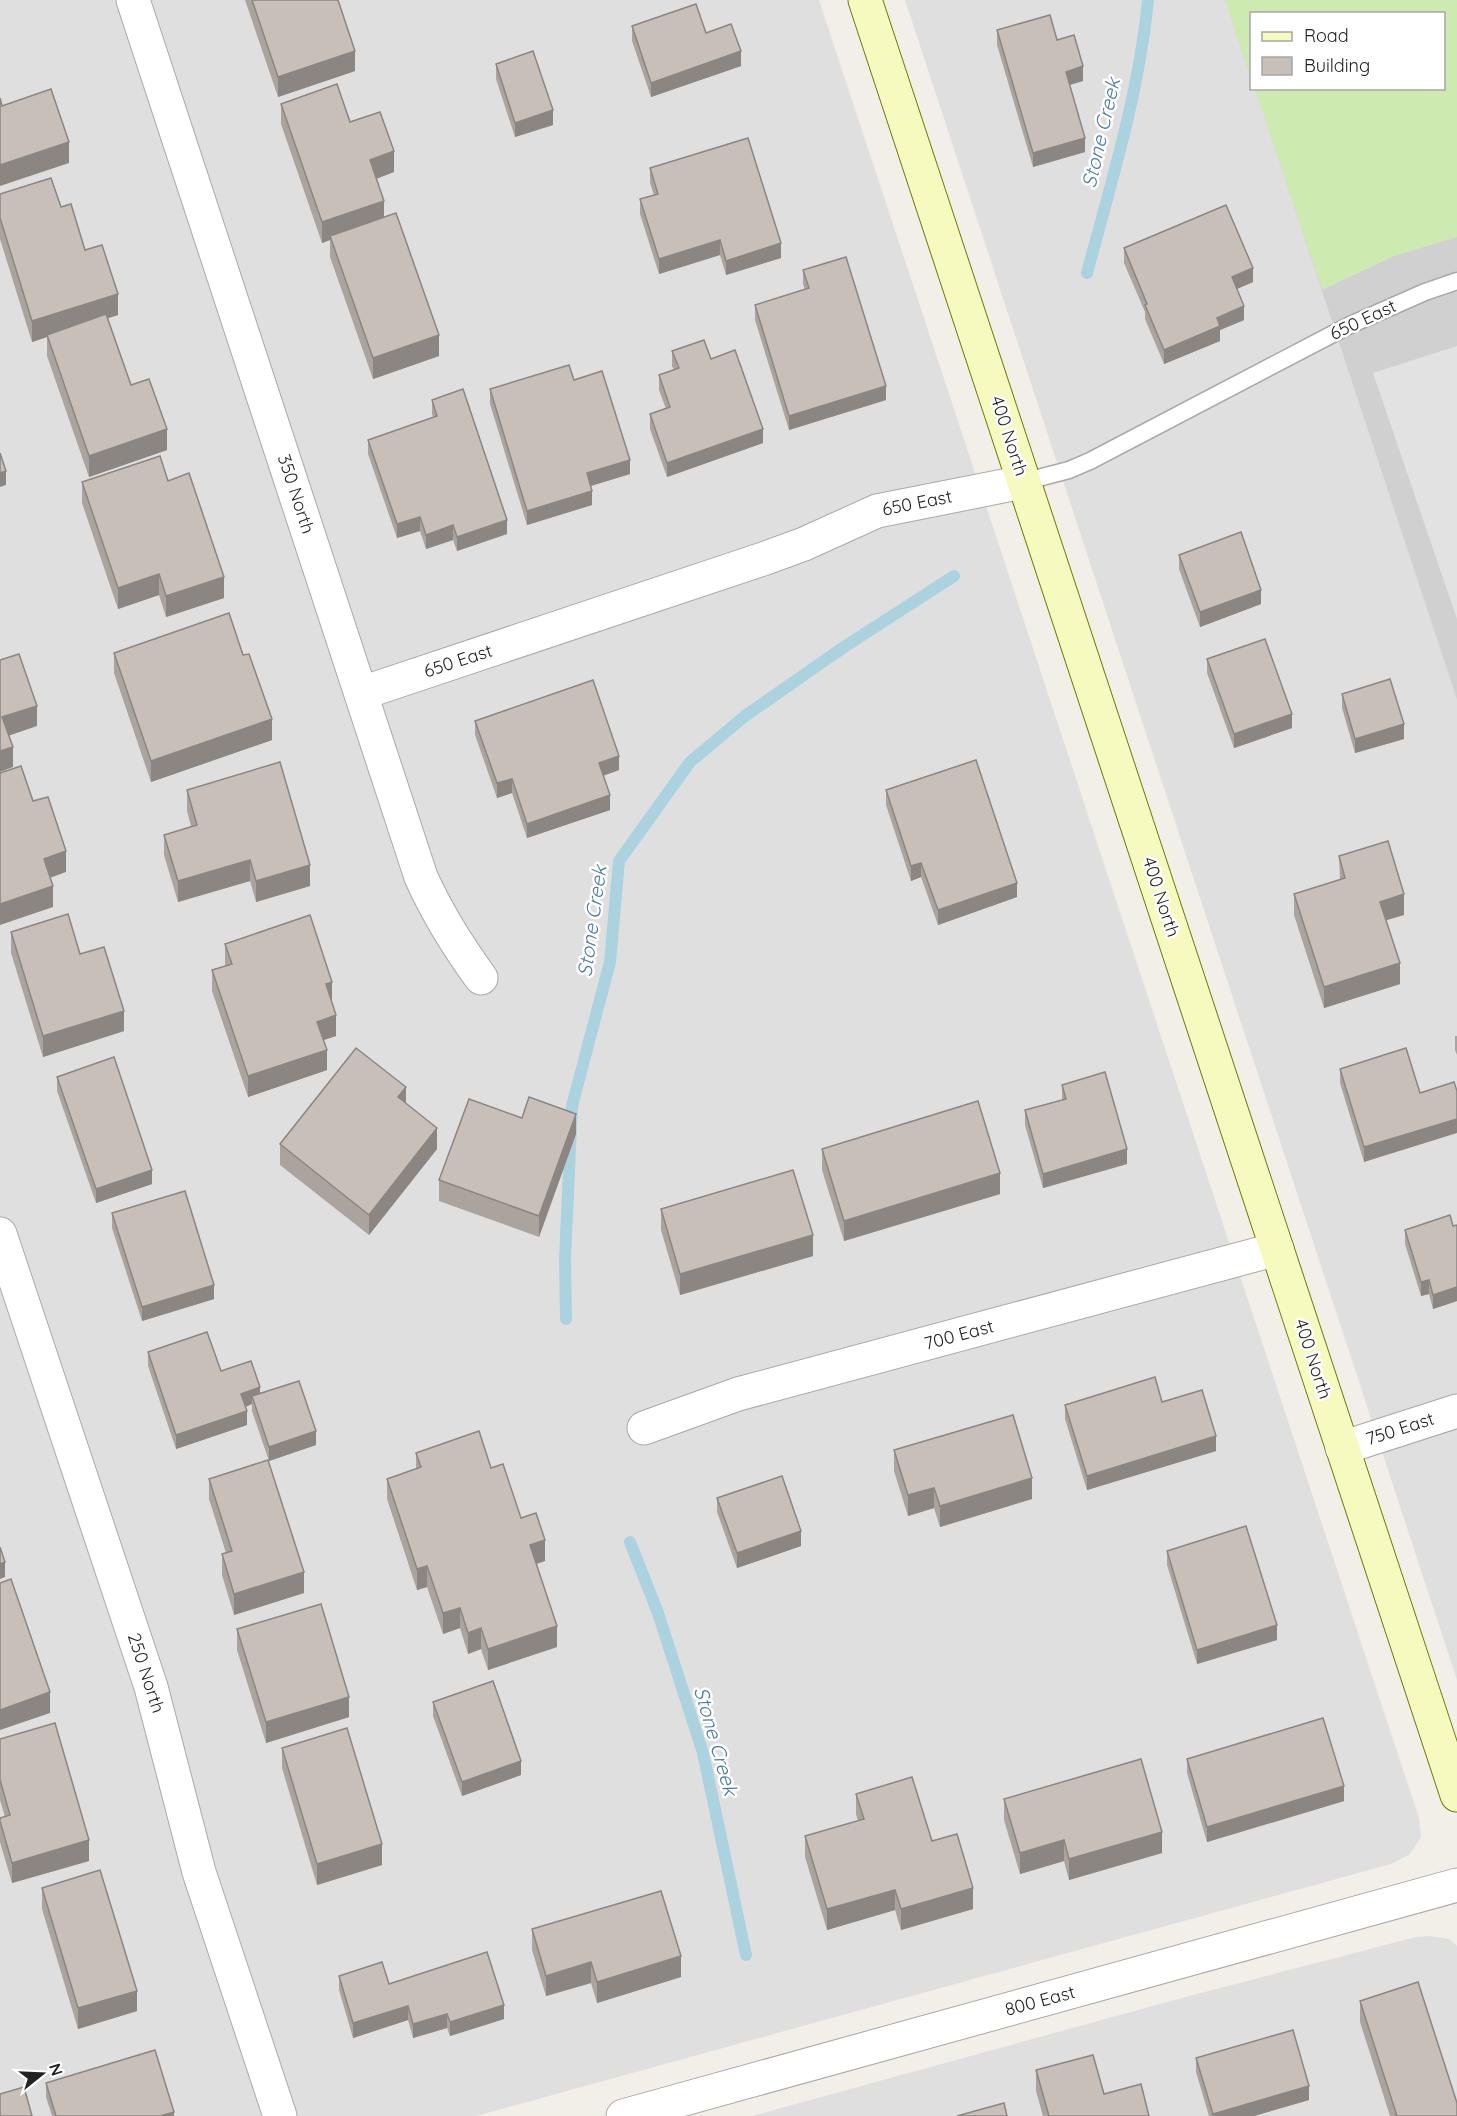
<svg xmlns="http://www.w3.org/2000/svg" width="1457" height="2116" viewBox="0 0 1457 2116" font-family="Quicksand,sans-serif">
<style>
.residential{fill:#e0dfdf}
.religious{fill:#d0d0d0}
.grass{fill:#cdebb0}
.parking{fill:#e2e2e2}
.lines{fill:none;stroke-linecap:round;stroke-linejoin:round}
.stream{stroke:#aad3df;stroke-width:12}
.lane-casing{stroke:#a9a9a9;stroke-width:19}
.street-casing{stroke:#a9a9a9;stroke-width:35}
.secondary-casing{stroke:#707d05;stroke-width:35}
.lane{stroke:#fff;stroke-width:16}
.street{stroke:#fff;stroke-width:33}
.secondary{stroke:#f7fabf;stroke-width:33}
.wall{fill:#aba49e}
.shaded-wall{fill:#8b8681}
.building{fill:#c7bfb8;stroke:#8b8681;stroke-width:1.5}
.labels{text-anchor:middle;stroke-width:5;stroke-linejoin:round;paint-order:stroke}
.street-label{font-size:18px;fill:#222;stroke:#fff}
.water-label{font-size:20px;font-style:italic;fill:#4a7aab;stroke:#fff}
</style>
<rect width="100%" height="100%" fill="#f2efe9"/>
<g class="residential">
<path d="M0 0H819L1419 1818 1421 1837 1410 1854 1391 1864 476 2116H0Z"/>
<path d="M905 0H1225L1251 78 1252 88 1255 89 1457 700V1680Z"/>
<path d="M1430 1936 1449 1939 1457 1946V2116H752L1178 1999 1416 1937Z"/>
</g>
<path class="religious" d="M1225 0H1457V700L1255 89 1444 88V14H1252L1251 79Z"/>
<path class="grass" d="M1225 0H1457V237L1394 256 1322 290 1255 89 1444 88V14H1252L1251 79Z"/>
<path class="parking" d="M1457 346V619L1373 373Z"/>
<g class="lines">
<g class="stream">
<path d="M1087 273C1111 183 1139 93 1148 0"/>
<path d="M566 1319 565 1258 572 1106 610 962 619 861 690 762 745 716 844 647 954 576"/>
<path d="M630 1542 658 1613 703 1753 746 1955"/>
</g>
<g class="lane-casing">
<path id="lane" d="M1023 482 1069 470 1090 461 1350 325 1425 292 1457 281"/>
</g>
<g class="street-casing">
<g id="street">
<path d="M133 0 421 877C438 915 457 945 481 978"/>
<path d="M362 693 763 559 804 544 877 511 1023 482"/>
<path d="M0 1234 151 1687 199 1872 280 2116"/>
<path d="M644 1428 738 1394 1277 1249"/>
<path d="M1342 1448 1457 1411"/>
<path d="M623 2116 1457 1885"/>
</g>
</g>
<g class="secondary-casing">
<path id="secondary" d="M865 0 1457 1795"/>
</g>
<use href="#lane" class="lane"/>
<use href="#street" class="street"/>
<use href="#secondary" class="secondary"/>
</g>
<g class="wall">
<path d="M245 0H338L355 71 278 97Z"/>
<path d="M632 26 706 33 741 66 651 97 632 41Z"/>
<path d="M997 30 1057 40 1083 81 1069 85 1085 152 1033 167 997 45Z"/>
<path d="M496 64 553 125 515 137 496 79Z"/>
<path d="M281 104 350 122 394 172 376 179 384 218 439 356 373 379 330 257V240L322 243 281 124Z"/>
<path d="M650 168 781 258 726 275 720 255 659 274 640 214V199L654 195 650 183Z"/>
<path d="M0 194 61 207 85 250 118 315 108 318 131 385 167 450 89 477 47 356V337L32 342 0 239Z"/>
<path d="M1124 248 1253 282 1237 289 1244 320 1220 330V341L1164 364 1145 319V312L1124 263Z"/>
<path d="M803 270 886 400 789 430 755 320V305L805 290 803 284Z"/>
<path d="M672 351 711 359 763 443 667 477 650 429V414L666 409 659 390V375L674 370 672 366Z"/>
<path d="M574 380 630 474 591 486 592 505 527 525 490 404V389Z"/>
<path d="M432 400 507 534 457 551 453 540 426 549 420 531 397 538 368 454V440L433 417 432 414Z"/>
<path d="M168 481 224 598 166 617 159 595 118 609 82 503V482Z"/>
<path d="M1179 555 1261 604 1200 627 1179 569Z"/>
<path d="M114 653 272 740 151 782 114 673Z"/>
<path d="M1207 659 1292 728 1234 748 1207 673Z"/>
<path d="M1342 694 1404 739 1355 753 1342 708Z"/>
<path d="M475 721 619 770 603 776 610 810 527 838 512 793 497 798 475 735Z"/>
<path d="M187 790 310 886 256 902 250 881 178 902 164 855V835L191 826 187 811Z"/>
<path d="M886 790 1017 897 938 925 921 877 911 881 886 805Z"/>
<path d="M1339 856 1404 915 1386 920 1400 984 1324 1008 1294 915V894L1340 880Z"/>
<path d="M11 932 80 954 124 1031 43 1057 11 953Z"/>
<path d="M225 944 332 1002 336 1036 324 1040 327 1070 248 1097 212 991V970L225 966Z"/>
<path d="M1455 1036H1457V1055L1455 1050Z"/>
<path d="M1340 1069 1420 1093 1364 1162 1340 1083Z"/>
<path d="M57 1077 152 1184 96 1203 57 1091Z"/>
<path d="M1062 1085 1127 1164 1043 1188 1025 1125V1110L1062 1100Z"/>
<path d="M406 1103 437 1149 369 1235 280 1165V1144Z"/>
<path d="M522 1118 576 1134 539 1237 439 1201V1180Z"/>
<path d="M822 1149 1000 1194 844 1241 822 1170Z"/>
<path d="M661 1209 813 1256 680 1295 661 1230Z"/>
<path d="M112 1213 214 1299 142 1321 112 1228Z"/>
<path d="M1457 1225V1301L1433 1309 1429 1294 1421 1296 1405 1244V1230L1453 1226Z"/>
<path d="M148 1352 221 1371 260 1394 316 1445 269 1461 252 1411V1404L246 1407 247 1425 176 1449 148 1366Z"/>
<path d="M1162 1402 1216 1451 1087 1490 1065 1419V1405Z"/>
<path d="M894 1450 1032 1499 940 1527 934 1508 908 1516 894 1471Z"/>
<path d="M416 1453 491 1468 521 1518 545 1561 536 1564 557 1647 488 1670 481 1649 468 1654 460 1628 443 1634 427 1587 417 1590 387 1499V1479L416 1469Z"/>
<path d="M209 1479 304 1593 234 1615 222 1575V1554L226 1553 209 1499Z"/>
<path d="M717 1498 801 1546 737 1568 717 1512Z"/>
<path d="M1167 1551 1277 1640 1197 1664 1167 1565Z"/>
<path d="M237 1629 349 1717 266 1743 237 1650Z"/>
<path d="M433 1702 521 1775 462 1796 433 1716Z"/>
<path d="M0 1739 89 1861 12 1883 0 1842V1818L5 1817 0 1800Z"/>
<path d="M282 1748 382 1865 317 1885 282 1768Z"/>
<path d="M1187 1759 1344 1801 1207 1842 1187 1773Z"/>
<path d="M856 1794 932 1841 973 1909 901 1930 895 1910 827 1930 805 1857V1836L858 1821 856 1814Z"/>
<path d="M1004 1799 1162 1853 1069 1880 1064 1861 1020 1874 1004 1820Z"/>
<path d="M42 1888 137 2011 78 2029 42 1909Z"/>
<path d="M532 1929 681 1977 597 2003 591 1983 546 1996 532 1950Z"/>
<path d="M339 1976 389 1984 504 2019 450 2036 447 2028 413 2038 408 2020 353 2038 339 1990Z"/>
<path d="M1360 2001 1457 2116H1390L1360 2022Z"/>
<path d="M1196 2058 1309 2100 1254 2116H1209L1196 2072Z"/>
<path d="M1036 2070 1104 2094 1149 2116H1043L1036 2091Z"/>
<path d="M46 2083 174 2116H52L46 2097Z"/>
</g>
<g class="shaded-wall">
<path d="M355 51V71L278 97V77Z"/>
<path d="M741 51V66L651 97V83Z"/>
<path d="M1083 66V81L1066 86V72Z"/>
<path d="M553 110V125L515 137V123Z"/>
<path d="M1085 138V152L1033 167V153Z"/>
<path d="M69 142V163L0 186V165Z"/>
<path d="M394 151V172L370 181V160Z"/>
<path d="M384 201V222L330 236V240L322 243V222Z"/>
<path d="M720 240V255L659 274V259Z"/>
<path d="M781 243V258L726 275V261Z"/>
<path d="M1253 268V282L1232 291V277Z"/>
<path d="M118 294V315L48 337 47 335V337L32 342V321Z"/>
<path d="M1244 306V320L1220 330V341L1164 364V350L1217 318Z"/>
<path d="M439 335V356L373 379V358Z"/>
<path d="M886 386V400L789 430V416Z"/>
<path d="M167 429V450L89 477V456Z"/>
<path d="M763 429V443L667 477V463Z"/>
<path d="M630 460V474L587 487V473Z"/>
<path d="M6 471V485L0 487V473Z"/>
<path d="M592 491V505L527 525V511Z"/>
<path d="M420 517V531L397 538V524Z"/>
<path d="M507 520V534L457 551V537Z"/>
<path d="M453 525V540L426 549V535Z"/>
<path d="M159 574V595L118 609V588Z"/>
<path d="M224 577V598L166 617V596Z"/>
<path d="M1261 590V604L1200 627V612Z"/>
<path d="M37 706V726L2 738V717Z"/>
<path d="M1292 714V728L1234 748V734Z"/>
<path d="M272 719V740L151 782V761Z"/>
<path d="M1404 724V739L1355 753V739Z"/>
<path d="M13 747V767L0 772V751Z"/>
<path d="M619 756V770L599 777V763Z"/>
<path d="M512 779V793L497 798V783Z"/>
<path d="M610 795V810L527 838V824Z"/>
<path d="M66 851V872L44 880V859Z"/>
<path d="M250 860V881L178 902V881Z"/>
<path d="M921 863V877L911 881V866Z"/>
<path d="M310 865V886L256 902V881Z"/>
<path d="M1017 883V897L938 925V910Z"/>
<path d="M53 886V907L0 925V904Z"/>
<path d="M1404 894V915L1380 922V902Z"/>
<path d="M1400 963V984L1324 1008V987Z"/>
<path d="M332 982V1003L326 984Z"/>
<path d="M124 1011V1031L43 1057V1036Z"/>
<path d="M336 1015V1036L317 1042V1022Z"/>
<path d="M327 1050V1070L248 1097V1076Z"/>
<path d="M406 1087V1108L398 1097Z"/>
<path d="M576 1114V1134L539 1237V1216Z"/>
<path d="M1457 1119V1133L1364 1162V1147Z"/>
<path d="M437 1128V1149L369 1235V1215Z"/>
<path d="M1127 1149V1164L1043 1188V1174Z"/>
<path d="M152 1170V1184L96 1203V1189Z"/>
<path d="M1000 1173V1194L844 1241V1221Z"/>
<path d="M813 1235V1256L680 1295V1274Z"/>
<path d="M1429 1280V1294L1421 1296V1282Z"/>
<path d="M214 1285V1299L142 1321V1307Z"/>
<path d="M1457 1287V1301L1433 1309V1295Z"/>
<path d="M260 1387V1402L252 1396V1404L241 1408V1394Z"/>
<path d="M247 1411V1425L176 1449V1435Z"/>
<path d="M316 1431V1445L269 1461V1447Z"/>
<path d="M1216 1436V1451L1087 1490V1476Z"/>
<path d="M1032 1478V1499L940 1527V1506Z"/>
<path d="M934 1488V1508L908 1516V1495Z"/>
<path d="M801 1531V1546L737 1568V1553Z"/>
<path d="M545 1540V1561L530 1566V1545Z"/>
<path d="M5 1562V1577L0 1579V1564Z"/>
<path d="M427 1566V1587L417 1590V1569Z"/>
<path d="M304 1572V1593L234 1615V1594Z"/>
<path d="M460 1608V1628L443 1634V1613Z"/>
<path d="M1277 1625V1640L1197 1664V1650Z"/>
<path d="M557 1626V1647L488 1670V1649Z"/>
<path d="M481 1628V1649L468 1654V1633Z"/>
<path d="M50 1692V1713L0 1730V1710Z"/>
<path d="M349 1697V1717L266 1743V1722Z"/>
<path d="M521 1761V1775L462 1796V1782Z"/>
<path d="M1344 1786V1801L1207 1842V1827Z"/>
<path d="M1162 1832V1853L1069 1880V1859Z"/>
<path d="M89 1840V1861L12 1883V1863Z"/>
<path d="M1064 1840V1861L1020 1874V1853Z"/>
<path d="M382 1844V1865L317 1885V1864Z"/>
<path d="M973 1888V1909L901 1930V1909Z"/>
<path d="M895 1890V1910L827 1930V1909Z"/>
<path d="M681 1956V1977L597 2003V1982Z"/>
<path d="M591 1962V1983L546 1996V1976Z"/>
<path d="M137 1991V2011L78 2029V2008Z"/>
<path d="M504 2005V2019L450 2036V2022Z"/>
<path d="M408 2006V2020L353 2038V2023Z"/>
<path d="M447 2014V2028L413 2038V2024Z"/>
<path d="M1309 2086V2100L1254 2116H1213V2114Z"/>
<path d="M174 2112V2116H160Z"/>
</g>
<g class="building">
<path d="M252 0H338L355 51 278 77Z"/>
<path d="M696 4 706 33 731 24 741 51 651 83 632 26Z"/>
<path d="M1050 15 1057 40 1074 35 1083 66 1066 72 1085 138 1033 153 997 30Z"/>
<path d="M533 51 553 110 515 123 496 64Z"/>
<path d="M337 84 350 122 380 112 394 151 370 160 384 201 322 222 281 104Z"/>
<path d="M51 89 69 142 0 165V98L2 106Z"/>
<path d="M748 138 781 243 726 261 720 240 659 259 640 199 658 194 650 168Z"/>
<path d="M51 178 61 207 71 204 85 250 102 245 118 294 32 321 0 218V194Z"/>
<path d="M1226 205 1253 268 1232 277 1244 306 1217 318 1220 326 1164 350 1145 305 1147 304 1124 248Z"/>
<path d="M396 213 439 335 373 358 330 236Z"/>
<path d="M846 257 886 386 789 416 755 305 809 288 803 270Z"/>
<path d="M106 314 131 385 149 379 167 429 89 456 47 335Z"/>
<path d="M704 340 711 359 735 350 763 429 667 463 650 414 670 407 659 375 679 368 672 351Z"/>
<path d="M569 365 574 380 602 371 630 460 587 473 592 491 527 511 490 389Z"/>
<path d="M463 389 507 520 457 537 453 525 426 535 420 517 397 524 368 440 437 416 432 400Z"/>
<path d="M0 453 6 471 0 473Z"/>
<path d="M160 456 168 481 189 473 224 577 166 596 159 574 118 588 82 482Z"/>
<path d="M1241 532 1261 590 1200 612 1179 555Z"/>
<path d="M229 613 243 655 249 654 272 719 151 761 114 653Z"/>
<path d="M1265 639 1292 714 1234 734 1207 659Z"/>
<path d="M19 654 37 706 2 717 13 747 0 751V660Z"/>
<path d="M1390 679 1404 724 1355 739 1342 694Z"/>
<path d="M593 680 619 756 599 763 610 795 527 824 512 779 497 783 475 721Z"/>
<path d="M976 760 1017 883 938 910 921 863 911 866 886 790Z"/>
<path d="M280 762 310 865 256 881 250 860 178 881 164 835 197 825 187 790Z"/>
<path d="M21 766 33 801 48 797 66 851 44 859 53 886 0 904V773Z"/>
<path d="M1388 841 1404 894 1380 902 1400 963 1324 987 1294 894 1345 878 1339 856Z"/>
<path d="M68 914 80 954 104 947 124 1011 43 1036 11 932Z"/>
<path d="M310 915 332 982 326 984 336 1015 317 1022 327 1050 248 1076 212 970 232 964 225 944Z"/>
<path d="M356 1048 406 1087 398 1097 437 1128 369 1215 280 1144Z"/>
<path d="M1406 1048 1420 1093 1454 1082 1457 1091V1119L1364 1147 1340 1069Z"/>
<path d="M114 1057 152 1170 96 1189 57 1077Z"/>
<path d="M1105 1072 1127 1149 1043 1174 1025 1110 1066 1099 1062 1085Z"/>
<path d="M529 1097 576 1114 539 1216 439 1180 469 1099 522 1118Z"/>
<path d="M978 1101 1000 1173 844 1221 822 1149Z"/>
<path d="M793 1170 813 1235 680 1274 661 1209Z"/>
<path d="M185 1191 214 1285 142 1307 112 1213Z"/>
<path d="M1450 1215 1453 1226 1457 1225V1287L1433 1295 1429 1280 1421 1282 1405 1230Z"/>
<path d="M207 1332 221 1371 251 1361 260 1387 241 1394 247 1411 176 1435 148 1352Z"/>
<path d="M1155 1377 1162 1402 1202 1390 1216 1436 1087 1476 1065 1405Z"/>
<path d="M299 1381 316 1431 269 1447 252 1396Z"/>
<path d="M1013 1415 1032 1478 940 1506 934 1488 908 1495 894 1450Z"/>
<path d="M479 1431 491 1468 503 1464 521 1518 536 1513 545 1540 530 1545 557 1626 488 1649 481 1628 468 1633 460 1608 443 1613 427 1566 417 1569 387 1479 421 1467 416 1453Z"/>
<path d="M268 1460 304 1572 234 1594 222 1554 232 1551 209 1479Z"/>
<path d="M782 1476 801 1531 737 1553 717 1498Z"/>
<path d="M1246 1526 1277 1625 1197 1650 1167 1551Z"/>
<path d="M0 1547 5 1562 0 1564Z"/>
<path d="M11 1579 50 1692 0 1710V1583Z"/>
<path d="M321 1604 349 1697 266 1722 237 1629Z"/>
<path d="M493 1681 521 1761 462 1782 433 1702Z"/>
<path d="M1323 1718 1344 1786 1207 1827 1187 1759Z"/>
<path d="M55 1723 89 1840 12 1863 0 1821V1818L10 1815 0 1780V1739Z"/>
<path d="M347 1728 382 1844 317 1864 282 1748Z"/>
<path d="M1141 1759 1162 1832 1069 1859 1064 1840 1020 1853 1004 1799Z"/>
<path d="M912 1777 932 1841 957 1834 973 1888 901 1909 895 1890 827 1909 805 1836 864 1819 856 1794Z"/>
<path d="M100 1870 137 1991 78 2008 42 1888Z"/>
<path d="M661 1891 681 1956 597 1982 591 1962 546 1976 532 1929Z"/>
<path d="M487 1952 504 2005 450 2022 447 2014 413 2024 408 2006 353 2023 339 1976 382 1962 389 1984Z"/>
<path d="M1418 1982 1457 2103V2116H1397L1360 2001Z"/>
<path d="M1293 2030 1309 2086 1213 2114 1196 2058Z"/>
<path d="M155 2050 174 2112 160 2116H56L46 2083Z"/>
<path d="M1093 2055 1104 2094 1141 2084 1149 2116H1049L1036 2070Z"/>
<path d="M24 2087 32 2116H0V2094Z"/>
<path d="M1004 2103 1007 2116H957Z"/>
</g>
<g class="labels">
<g class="street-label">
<text transform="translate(1363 320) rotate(-25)" y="6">650 East</text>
<text transform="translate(1009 436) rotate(72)" y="6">400 North</text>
<text transform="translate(296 494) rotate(72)" y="6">350 North</text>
<text transform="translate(917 503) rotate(-11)" y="6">650 East</text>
<text transform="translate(458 661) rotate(-18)" y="6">650 East</text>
<text transform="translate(1161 897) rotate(72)" y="6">400 North</text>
<text transform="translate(959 1335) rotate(-15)" y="6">700 East</text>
<text transform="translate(1313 1359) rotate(72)" y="6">400 North</text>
<text transform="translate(1400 1429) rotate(-18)" y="6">750 East</text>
<text transform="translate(146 1673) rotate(72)" y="6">250 North</text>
<text transform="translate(1040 2001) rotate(-15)" y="6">800 East</text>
</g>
<g class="water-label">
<text transform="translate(1101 133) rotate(-77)" y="7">Stone Creek</text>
<text transform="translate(592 921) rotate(-82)" y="7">Stone Creek</text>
<text transform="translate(716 1741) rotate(74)" y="7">Stone Creek</text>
</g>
</g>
<rect x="1250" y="12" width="195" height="78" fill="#ffffff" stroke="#a7a7a7" stroke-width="1.5"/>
<rect x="1262" y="32" width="30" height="9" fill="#f7fabf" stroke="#a7a7a7" stroke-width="1.5"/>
<text x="1304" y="42" font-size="18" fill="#222222">Road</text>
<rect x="1262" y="57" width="30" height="18" fill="#c7bfb8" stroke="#a7a7a7" stroke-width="1.5"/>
<text x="1304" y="72" font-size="18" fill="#222222">Building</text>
<g transform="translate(42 2074) rotate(72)" stroke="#ffffff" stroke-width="4.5" paint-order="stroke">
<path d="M0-4.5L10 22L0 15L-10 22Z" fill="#222222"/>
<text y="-9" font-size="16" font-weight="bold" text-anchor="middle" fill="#222222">N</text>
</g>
</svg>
